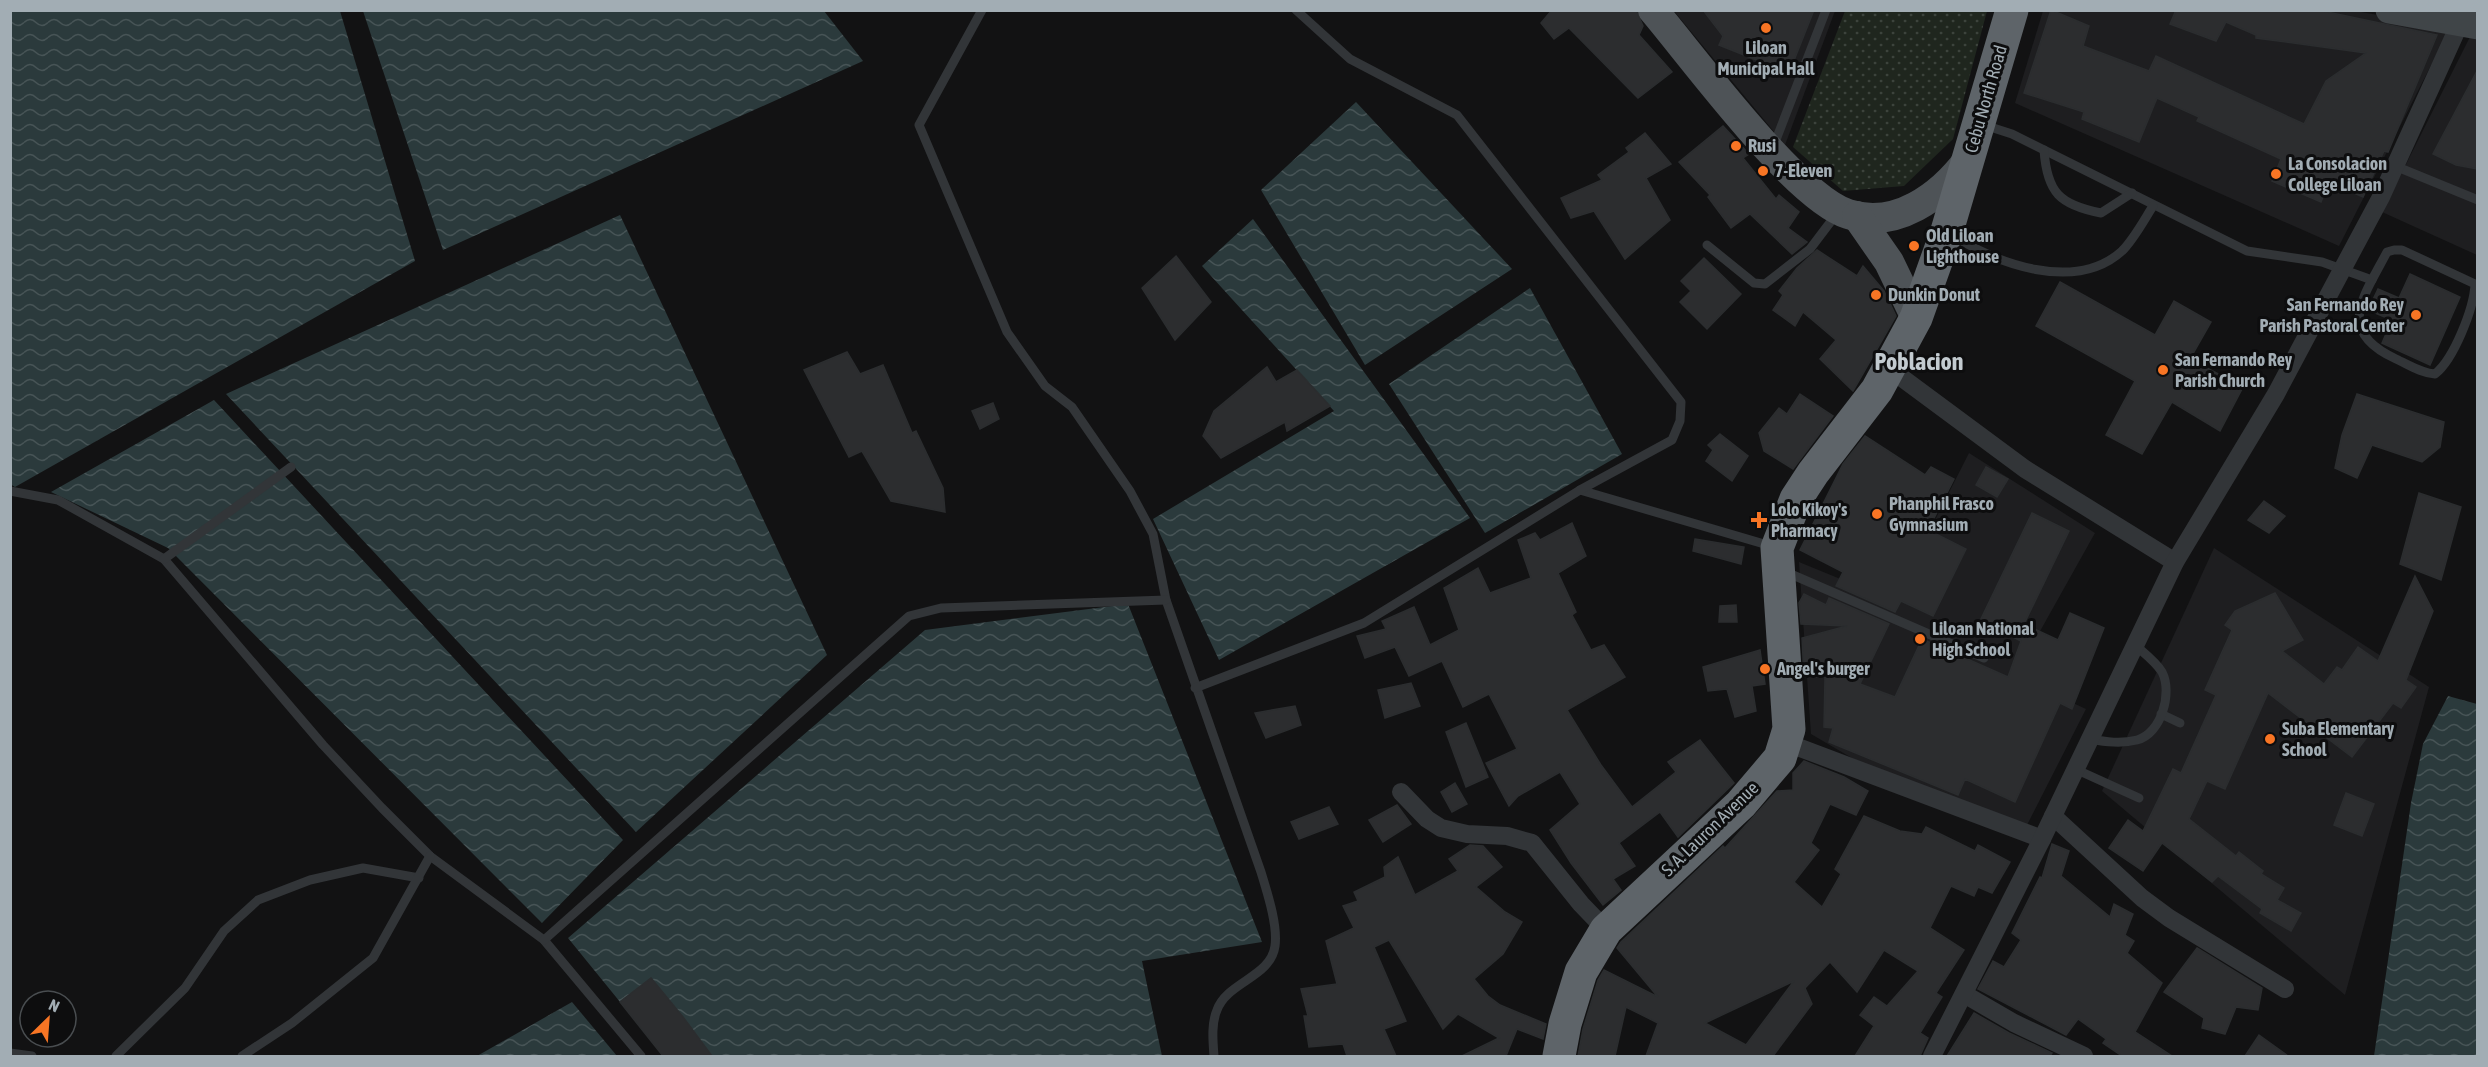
<svg xmlns="http://www.w3.org/2000/svg" width="2488" height="1067" viewBox="0 0 2488 1067" font-family="'Asap Condensed',sans-serif">
<style>
.built{fill:#1e1e20}
.park{fill:url(#park-dots)}
.water{fill:url(#water-waves)}
.building{fill:#2c2d2f;stroke:#2b2d2f;stroke-width:1.5;fill-rule:evenodd}
.lines{fill:none;stroke-linecap:round;stroke-linejoin:round}
.lane{stroke:#323538;stroke-width:9}
.street{stroke:#323538;stroke-width:18}
.secondary{stroke:#404548;stroke-width:27}
.primary{stroke:#4e5357;stroke-width:30}
.highway{stroke:#5e6469;stroke-width:33}
.poi-dot{fill:#f87524;stroke:#0d0d0e;stroke-width:2}
.labels{text-anchor:middle;stroke-width:6;stroke-linejoin:round;paint-order:stroke}
.poi-label{font-size:18px;font-weight:bold;fill:#a2adb4;stroke:#0d0d0e;text-anchor:start}
.street-label{font-size:18px;fill:#a2adb4;stroke:#0d0d0e}
.district-label{font-size:24px;font-weight:bold;fill:#c3cbd0;stroke:#0d0d0e}
</style>
<defs>
<pattern id="park-dots" width="8" height="8" patternUnits="userSpaceOnUse" patternTransform="scale(1.5)"><rect width="8" height="8" fill="#1f261e"/><path d="M2 2h.1M6 6h.1" fill="none" stroke="#3c433c" stroke-width="1.8" stroke-linecap="round"/></pattern>
<pattern id="water-waves" width="16" height="10" patternUnits="userSpaceOnUse" patternTransform="scale(1.5)"><rect width="16" height="10" fill="#2b3a3c"/><path d="M0 5q4-4 8 0t8 0" fill="none" stroke="#475456"/></pattern>
</defs>
<rect width="100%" height="100%" fill="#121213"/>
<g class="built">
<path d="M2350 10 2450 28 2339 246 2015 103 2043 11Z"/>
<path d="M1674 11H1835L1785 145Z"/>
<path d="M2477 23V255L2382 212Z"/>
<path d="M1969 453 2095 533 2015 676 2086 709 2025 829 1869 768 1811 734 1799 562 1894 601Z"/>
<path d="M2214 548 2429 687 2345 995 2102 791Z"/>
</g>
<path class="park" d="M1845 11H1987L1953 139 1904 186 1843 191 1793 147Z"/>
<g class="water">
<path d="M11 10 340 11 415 261 15 487 10 484Z"/>
<path d="M363 11H824L863 61 443 250Z"/>
<path d="M1356 102 1512 269 1365 365 1261 190Z"/>
<path d="M620 215 827 655 636 832 226 394Z"/>
<path d="M1253 219 1470 518 1219 660 1153 519 1334 411 1202 266Z"/>
<path d="M1530 288 1622 454 1485 533 1389 384Z"/>
<path d="M214 400 623 840 542 923 168 548 51 492Z"/>
<path d="M1128 604 1262 942 1142 961 1162 1056H664L568 938 925 630Z"/>
<path d="M2448 696 2477 704V1056H2374L2411 803 2423 744Z"/>
<path d="M572 1002 617 1056H477Z"/>
</g>
<g class="building">
<path d="M1552 10H1636L1643 26 1639 35 1672 72 1638 98 1569 28 1554 39 1541 23Z"/>
<path d="M1703 10H1814L1789 73 1719 45 1723 36Z"/>
<path d="M2051 10 2089 26 2083 46 2149 71 2156 56 2304 124 2326 81 2366 53 2256 38V35L2226 22 2216 41 2170 24 2176 10H2318L2437 35 2388 152 2384 151 2363 197 2329 182 2321 202 2272 181 2281 159 2197 121 2199 117 2157 98 2139 142 2082 119 2084 112 2024 93Z"/>
<path d="M2478 69V169L2456 165 2433 154Z"/>
<path d="M1723 126 1749 154 1743 158 1776 199 1779 195 1799 212 1788 228 1807 242 1792 254 1750 214 1731 228 1708 197 1710 195 1679 162Z"/>
<path d="M1645 133 1671 164 1646 178 1670 220 1625 259 1594 211 1571 218 1561 198 1602 180 1598 175 1629 152 1626 148Z"/>
<path d="M1817 250 1857 276 1863 266 1884 291 1896 316 1853 391 1820 359 1836 340 1803 312 1795 326 1773 310 1783 295 1779 291 1797 268Z"/>
<path d="M1176 256 1211 302 1175 340 1142 288Z"/>
<path d="M1704 258 1741 294 1707 329 1680 302 1691 291 1681 281Z"/>
<path d="M2410 274 2460 297 2430 365 2382 343 2392 320 2368 310 2378 289 2399 298Z"/>
<path d="M2060 282 2155 335 2174 301 2211 322 2190 359 2243 387 2220 431 2172 402 2142 454 2106 435 2135 381 2036 326Z"/>
<path d="M847 352 860 374 883 365 912 433 916 431 943 488 945 512 891 501 862 451 849 457 804 370Z"/>
<path d="M1267 367 1276 382 1297 370 1330 406 1287 431 1285 422 1221 458 1203 436 1214 411Z"/>
<path d="M1800 394 1833 416 1793 469 1764 451 1759 433 1779 408 1787 414Z"/>
<path d="M2357 394 2444 422 2440 447 2422 462 2372 445 2357 478 2335 468 2342 435Z"/>
<path d="M993 403 999 419 980 429 972 411Z"/>
<path d="M1720 434 1748 456 1732 481 1706 461 1713 450 1708 445Z"/>
<path d="M1865 436 1925 475 1931 467 1954 479 1928 530 1966 549 1933 616 1901 601 1895 612 1836 586 1843 572 1800 550 1843 464Z"/>
<path d="M1986 467 2008 479 1997 497 1976 485Z"/>
<path d="M2419 493 2461 507 2441 580 2400 564Z"/>
<path d="M2264 501 2285 516 2269 533 2248 520Z"/>
<path d="M2032 513 2069 531 2024 624 2058 640 2070 613 2104 628 2072 709 2060 703 2015 802 1965 779 1958 795 1829 742 1833 728 1824 727 1825 677H1804L1802 638 1847 626 1801 624 1799 603 1804 594 1826 605 1829 598 1889 624 1860 684 1895 697 1922 639 2008 677 2021 641 1980 621Z"/>
<path d="M1572 523 1586 556 1558 573 1576 612 1572 615 1591 650 1604 645 1625 677 1567 710 1601 765 1632 807 1676 772 1668 762 1700 740 1734 783 1678 837 1660 812 1619 843 1635 866 1613 879 1621 890 1603 905 1571 863 1550 830 1580 804 1560 772 1518 796 1509 806 1486 763 1517 749 1489 694 1463 707 1442 661 1409 676 1395 647 1365 658 1357 636 1386 629 1382 621 1414 607 1430 645 1459 630 1444 588 1478 568 1490 593 1531 578 1518 540 1535 533 1540 540Z"/>
<path d="M1695 539 1744 547 1741 564 1693 551Z"/>
<path d="M2415 576 2433 611 2406 680 2416 687 2401 708 2393 703 2352 757 2268 693 2225 789 2207 781 2189 819 2236 856 2239 852 2263 871 2261 874 2284 888 2277 900 2301 913 2291 931 2260 913 2262 909 2218 876 2212 882 2162 843 2143 871 2109 848 2128 820 2143 831 2173 769 2181 773 2216 695 2205 690 2232 630 2225 625 2235 611 2275 593 2303 640 2282 651 2324 684 2337 667 2342 670 2358 647 2378 661Z"/>
<path d="M1736 605 1737 622H1719L1720 606Z"/>
<path d="M1760 650 1765 684 1752 686 1756 711 1735 717 1727 689 1708 691 1703 667Z"/>
<path d="M1411 683 1420 706 1385 718 1378 690Z"/>
<path d="M1295 706 1301 725 1266 738 1255 713Z"/>
<path d="M1466 723 1488 777 1466 787 1446 732Z"/>
<path d="M1804 761 1844 777 1868 791 1856 815 1830 804 1811 843 1819 850 1794 882 1822 907 1841 874 1835 869 1864 816 1900 831 1922 834 1926 827 1975 851 1978 845 2010 862 1992 893 1978 887 1974 896 1951 886 1930 928 1964 950 1936 993 1942 997 1920 1033 1928 1038 1920 1056H1855L1874 1026 1860 1015 1874 997 1887 1006 1918 971 1884 950 1857 992 1830 962 1805 988 1812 1004 1773 1056H1646L1658 1023 1626 1007 1615 1056H1578L1583 1029 1598 980 1604 970 1658 997 1617 948 1621 942 1723 846 1725 848 1777 791 1793 790V773ZM1794 981 1746 1045 1705 1023Z"/>
<path d="M1455 783 1467 804 1452 812 1441 792Z"/>
<path d="M2346 793 2374 804 2362 836 2334 825Z"/>
<path d="M1397 805 1411 824 1383 842 1369 820Z"/>
<path d="M1329 807 1338 824 1299 839 1291 822Z"/>
<path d="M2052 844 2069 851 2061 876 2110 917 2114 904 2133 914 2125 935 2134 941 2127 953 2162 983 2135 1032 2172 1056H2122L2103 1043 2106 1039 2078 1019 2066 1035 1978 989 1993 961 2004 967 2021 940 2012 933 2040 877 2042 878Z"/>
<path d="M1470 845 1483 846 1502 867 1476 887 1505 912 1522 922 1503 954 1474 979 1488 996 1500 1005 1546 1024 1543 1039 1517 1029 1506 1056H1462L1499 1038 1458 1014 1443 1029 1389 940 1374 947 1406 1021 1384 1029 1396 1056H1347L1343 1044 1309 1047 1304 1016H1308L1301 989 1337 984 1326 941 1354 928 1343 906 1358 901 1354 892 1385 877 1384 867 1398 857 1415 895 1458 871 1449 859Z"/>
<path d="M2197 948 2262 988 2258 1010 2236 1007 2225 1034 2202 1028 2204 1018 2164 992Z"/>
<path d="M651 978 683 1017 712 1056H663L620 1002Z"/>
<path d="M1974 1013 2009 1033 2052 1053 2050 1056H1947Z"/>
<path d="M2259 1035 2288 1056H2245Z"/>
</g>
<g class="lines">
<g class="lane">
<path d="M982 10 919 125 1007 332 1045 386 1072 407 1130 491 1153 534 1166 600 1261 872C1267 892 1278 925 1275 946 1271 977 1227 982 1217 1010 1211 1024 1213 1042 1214 1056"/>
<path d="M1984 125 2012 134 2247 251 2322 262 2372 280"/>
<path d="M1774 145 1826 10"/>
<path d="M2044 150C2047 193 2060 205 2101 213L2132 193"/>
<path d="M2395 166 2478 200"/>
<path d="M1951 234C1995 264 2076 293 2122 251 2134 239 2144 220 2153 206"/>
<path d="M1707 245 1754 283 1765 284 1810 249 1838 212"/>
<path d="M2394 250H2402L2475 284C2474 308 2454 359 2435 374 2421 373 2409 365 2396 359 2335 331 2363 298 2387 252Z"/>
<path d="M1580 490 1771 546"/>
<path d="M10 491 58 500 164 559 323 745 382 808 430 856 544 940 641 1056"/>
<path d="M164 559 291 467"/>
<path d="M1786 572 1984 658"/>
<path d="M1195 688 1364 623 1580 490 1672 440 1680 421 1681 402 1457 115 1350 59 1296 10"/>
<path d="M2161 714 2180 723"/>
<path d="M2090 739C2106 742 2121 744 2137 740 2161 734 2173 693 2162 672 2156 662 2144 653 2135 645"/>
<path d="M2075 769 2139 798"/>
<path d="M544 940 909 616 941 608 1166 600"/>
<path d="M10 1053 32 1056"/>
<path d="M116 1056 185 988 224 931 258 900 310 880 363 868 419 878"/>
<path d="M242 1056 292 1023 373 958 430 856"/>
</g>
<g class="street">
<path d="M1890 369 2025 469 2175 562"/>
<path d="M1787 743 2042 839"/>
<path d="M1401 792 1427 819 1441 828 1467 834 1507 836 1532 843 1581 904 1606 930"/>
<path d="M2053 816 2142 898 2169 918 2285 989"/>
<path d="M1964 994 2014 1023 2084 1056"/>
<path d="M1932 1056 2042 839 2175 562 2276 394 2343 268 2381 197 2460 23"/>
</g>
<path class="secondary" d="M2389 10 2478 26"/>
<g class="primary">
<path d="M1653 10C1693 57 1795 197 1848 214 1896 230 1941 196 1968 160"/>
<path d="M1857 216 1889 262 1916 318"/>
</g>
<path class="highway" d="M1559 1056 1565 1024 1581 972 1606 930 1741 804 1780 758 1789 729 1777 548 1796 499 1813 473 1877 390 1916 318 1947 231 2012 10"/>
</g>
<g class="poi-dot">
<circle cx="1766" cy="28" r="6"/>
<circle cx="1736" cy="146" r="6"/>
<circle cx="1763" cy="171" r="6"/>
<circle cx="2276" cy="174" r="6"/>
<circle cx="1914" cy="246" r="6"/>
<circle cx="1876" cy="295" r="6"/>
<circle cx="2416" cy="315" r="6"/>
<circle cx="2163" cy="370" r="6"/>
<circle cx="1877" cy="514" r="6"/>
<path d="M1756 511h6v6h6v6h-6v6h-6v-6h-6v-6h6z"/>
<circle cx="1920" cy="639" r="6"/>
<circle cx="1765" cy="669" r="6"/>
<circle cx="2270" cy="739" r="6"/>
</g>
<g class="labels">
<g class="poi-label">
<text x="1766" y="54" text-anchor="middle">Liloan<tspan x="1766" dy="21">Municipal Hall</tspan></text>
<text x="1748" y="152">Rusi</text>
<text x="2288" y="170">La Consolacion<tspan x="2288" dy="21">College Liloan</tspan></text>
<text x="1775" y="177">7-Eleven</text>
<text x="1926" y="242">Old Liloan<tspan x="1926" dy="21">Lighthouse</tspan></text>
<text x="1888" y="301">Dunkin Donut</text>
<text x="2404" y="311" text-anchor="end">San Fernando Rey<tspan x="2404" dy="21">Parish Pastoral Center</tspan></text>
<text x="2175" y="366">San Fernando Rey<tspan x="2175" dy="21">Parish Church</tspan></text>
<text x="1889" y="510">Phanphil Frasco<tspan x="1889" dy="21">Gymnasium</tspan></text>
<text x="1771" y="516">Lolo Kikoy's<tspan x="1771" dy="21">Pharmacy</tspan></text>
<text x="1932" y="635">Liloan National<tspan x="1932" dy="21">High School</tspan></text>
<text x="1777" y="675">Angel's burger</text>
<text x="2282" y="735">Suba Elementary<tspan x="2282" dy="21">School</tspan></text>
</g>
<g class="street-label">
<text transform="translate(1986 99) rotate(-74)" y="6">Cebu North Road</text>
<text transform="translate(1710 829) rotate(-44)" y="6">S. A. Lauron Avenue</text>
</g>
<g class="district-label">
<text x="1919" y="370">Poblacion</text>
</g>
</g>
<rect width="2488" height="1067" fill="none" stroke="#a2adb4" stroke-width="24"/>
<g transform="translate(48 1019) rotate(25)"><circle r="28" fill="#0d0d0e" stroke="#494d50" stroke-width="1.5"/>
<path d="M0-4.5L10 22L0 15L-10 22Z" fill="#f87524"/>
<text y="-9" font-size="16" font-weight="bold" text-anchor="middle" fill="#a2adb4">N</text>
</g>
</svg>
